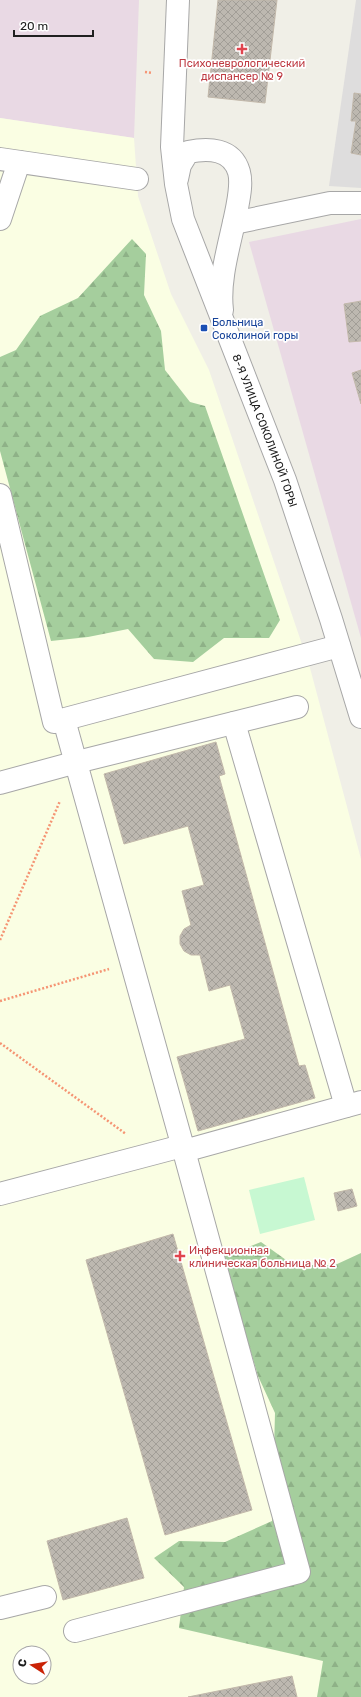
<svg xmlns="http://www.w3.org/2000/svg" width="361" height="1697" viewBox="0 0 361 1697" font-family="Rubik,sans-serif">
<style>
.residential{fill:#dedddd}
.industrial{fill:#e9d9e4}
.education{fill:#fafee3;fill-rule:evenodd}
.forest{fill:url(#forest-firs)}
.park{fill:#c7f8d2}
.building{fill:url(#building-cross-hatch);stroke:#c2b8aa}
.lines{fill:none;stroke-linecap:round;stroke-linejoin:round}
.minor-casing{stroke:#a7a7a7;stroke-width:24}
.path{stroke:#f59473;stroke-width:2.5;stroke-dasharray:2 2;stroke-linecap:butt}
.minor{stroke:#fff;stroke-width:22}
.health-dot{fill:#e0444e;stroke:#fff;stroke-width:1.5}
.transit-dot{fill:#1a4fb4;stroke:#fff;stroke-width:1.5}
.labels{text-anchor:middle;stroke-width:3.5;stroke-linejoin:round;paint-order:stroke}
.health-label{font-size:11px;fill:#be3a42;stroke:#fff}
.transit-label{font-size:11px;fill:#164399;stroke:#fff;text-anchor:start}
.street-label{font-size:11px;fill:#202020;stroke:#fff}
</style>
<defs>
<pattern id="forest-firs" width="22" height="20" patternUnits="userSpaceOnUse"><rect width="22" height="20" fill="#a5ce9d"/><path d="M5 1l3.5 6h-7zM16 11l3.5 6h-7z" fill="#8eb187"/></pattern>
<pattern id="building-cross-hatch" width="8" height="8" patternUnits="userSpaceOnUse"><rect width="8" height="8" fill="#bdb8b0"/><path d="M0 0l8 8M0 8l8-8" fill="none" stroke="#a29e97"/></pattern>
</defs>
<rect width="100%" height="100%" fill="#f0efe7"/>
<path class="residential" d="M356 0H361V188L329 186Z"/>
<g class="industrial">
<path d="M0 0H139L134 138 0 118Z"/>
<path d="M361 219V638L249 242Z"/>
</g>
<path class="education" d="M0 118 134 138 138 196 171 294 209 370 310 668 361 859V1697H0ZM20 1653H44V1677H20Z"/>
<g class="forest">
<path d="M132 239 146 254 144 295 161 331 165 370 190 402 205 406 280 620 269 638H224L193 662 154 659 128 629 88 637 51 641 0 451V357L16 350 40 316 78 298Z"/>
<path d="M261 1242 293 1265H335L361 1253V1697H317L323 1661 179 1628 184 1587 154 1558 179 1541 225 1542 272 1521 275 1413 258 1376 223 1257Z"/>
</g>
<path class="park" d="M304 1177 315 1220 260 1234 249 1190Z"/>
<g class="building">
<path d="M218 0H277L265 103 208 97Z"/>
<path d="M354 93 361 94V155L351 153 356 121H351Z"/>
<path d="M361 301V341L349 342 344 304Z"/>
<path d="M361 370V404L352 373Z"/>
<path d="M216 742 225 774 219 776 299 1066 305 1065 315 1098 198 1131 177 1057 245 1039 230 985 209 991 200 955H191L184 951 180 944V936L184 929 191 925 182 891 204 885 188 826 124 844 104 774Z"/>
<path d="M352 1189 357 1206 338 1211 334 1193Z"/>
<path d="M173 1234 252 1510 165 1535 86 1260Z"/>
<path d="M127 1518 144 1578 63 1600 47 1541Z"/>
<path d="M292 1676 297 1697H188Z"/>
</g>
<g class="lines">
<g class="minor-casing">
<g id="minor">
<path id="s1" d="M178 0 172 147 176 184 183 219 285 480 331 619 361 717"/>
<path d="M0 159 137 179"/>
<path d="M177 179 180 165 188 152C208 148 232 148 239 172 242 183 239 197 237 208 231 240 218 278 222 310"/>
<path d="M0 219 19 162"/>
<path d="M234 223 330 203H361"/>
<path d="M0 495 54 722 339 646"/>
<path d="M64 720 184 1151 361 1102"/>
<path d="M234 723 346 1106"/>
<path d="M0 783 77 762 297 707"/>
<path d="M0 1194 182 1146"/>
<path d="M0 1608 45 1597"/>
<path d="M75 1631 299 1572 184 1151"/>
</g>
</g>
<g class="path">
<path d="M145 72 152 73"/>
<path d="M0 940 60 801"/>
<path d="M0 1001 109 969"/>
<path d="M0 1043 126 1134"/>
</g>
<use href="#minor" class="minor"/>
</g>
<g class="health-dot">
<path d="M240 43h4v4h4v4h-4v4h-4v-4h-4v-4h4z"/>
<path d="M178 1250h4v4h4v4h-4v4h-4v-4h-4v-4h4z"/>
</g>
<rect class="transit-dot" x="200" y="324" width="8" height="8" rx="2"/>
<g class="labels">
<g class="health-label">
<text x="242" y="67">Психоневрологический<tspan x="242" dy="13">диспансер № 9</tspan></text>
<text x="189" y="1254" text-anchor="start">Инфекционная<tspan x="189" dy="13">клиническая больница № 2</tspan></text>
</g>
<g class="transit-label">
<text x="212" y="326">Больница<tspan x="212" dy="13">Соколиной горы</tspan></text>
</g>
<g class="street-label">
<text dy="4" stroke="none"><textPath href="#s1" startOffset="447">8-Я УЛИЦА СОКОЛИНОЙ ГОРЫ</textPath></text>
</g>
</g>
<g transform="translate(32 1665) rotate(282)"><circle r="19" fill="#ffffff" stroke="#a6a6a6"/>
<path d="M0-3L7 15L0 10L-7 15Z" fill="#ca2307"/>
<text y="-6" font-size="11" font-weight="bold" text-anchor="middle" fill="#202020">С</text>
</g>
<path d="M14 30v6h79v-6" fill="none" stroke="#202020" stroke-width="2"/>
<text x="20" y="30" font-size="12" fill="#202020" stroke="#ffffff" stroke-width="3" paint-order="stroke">20 m</text>
</svg>
